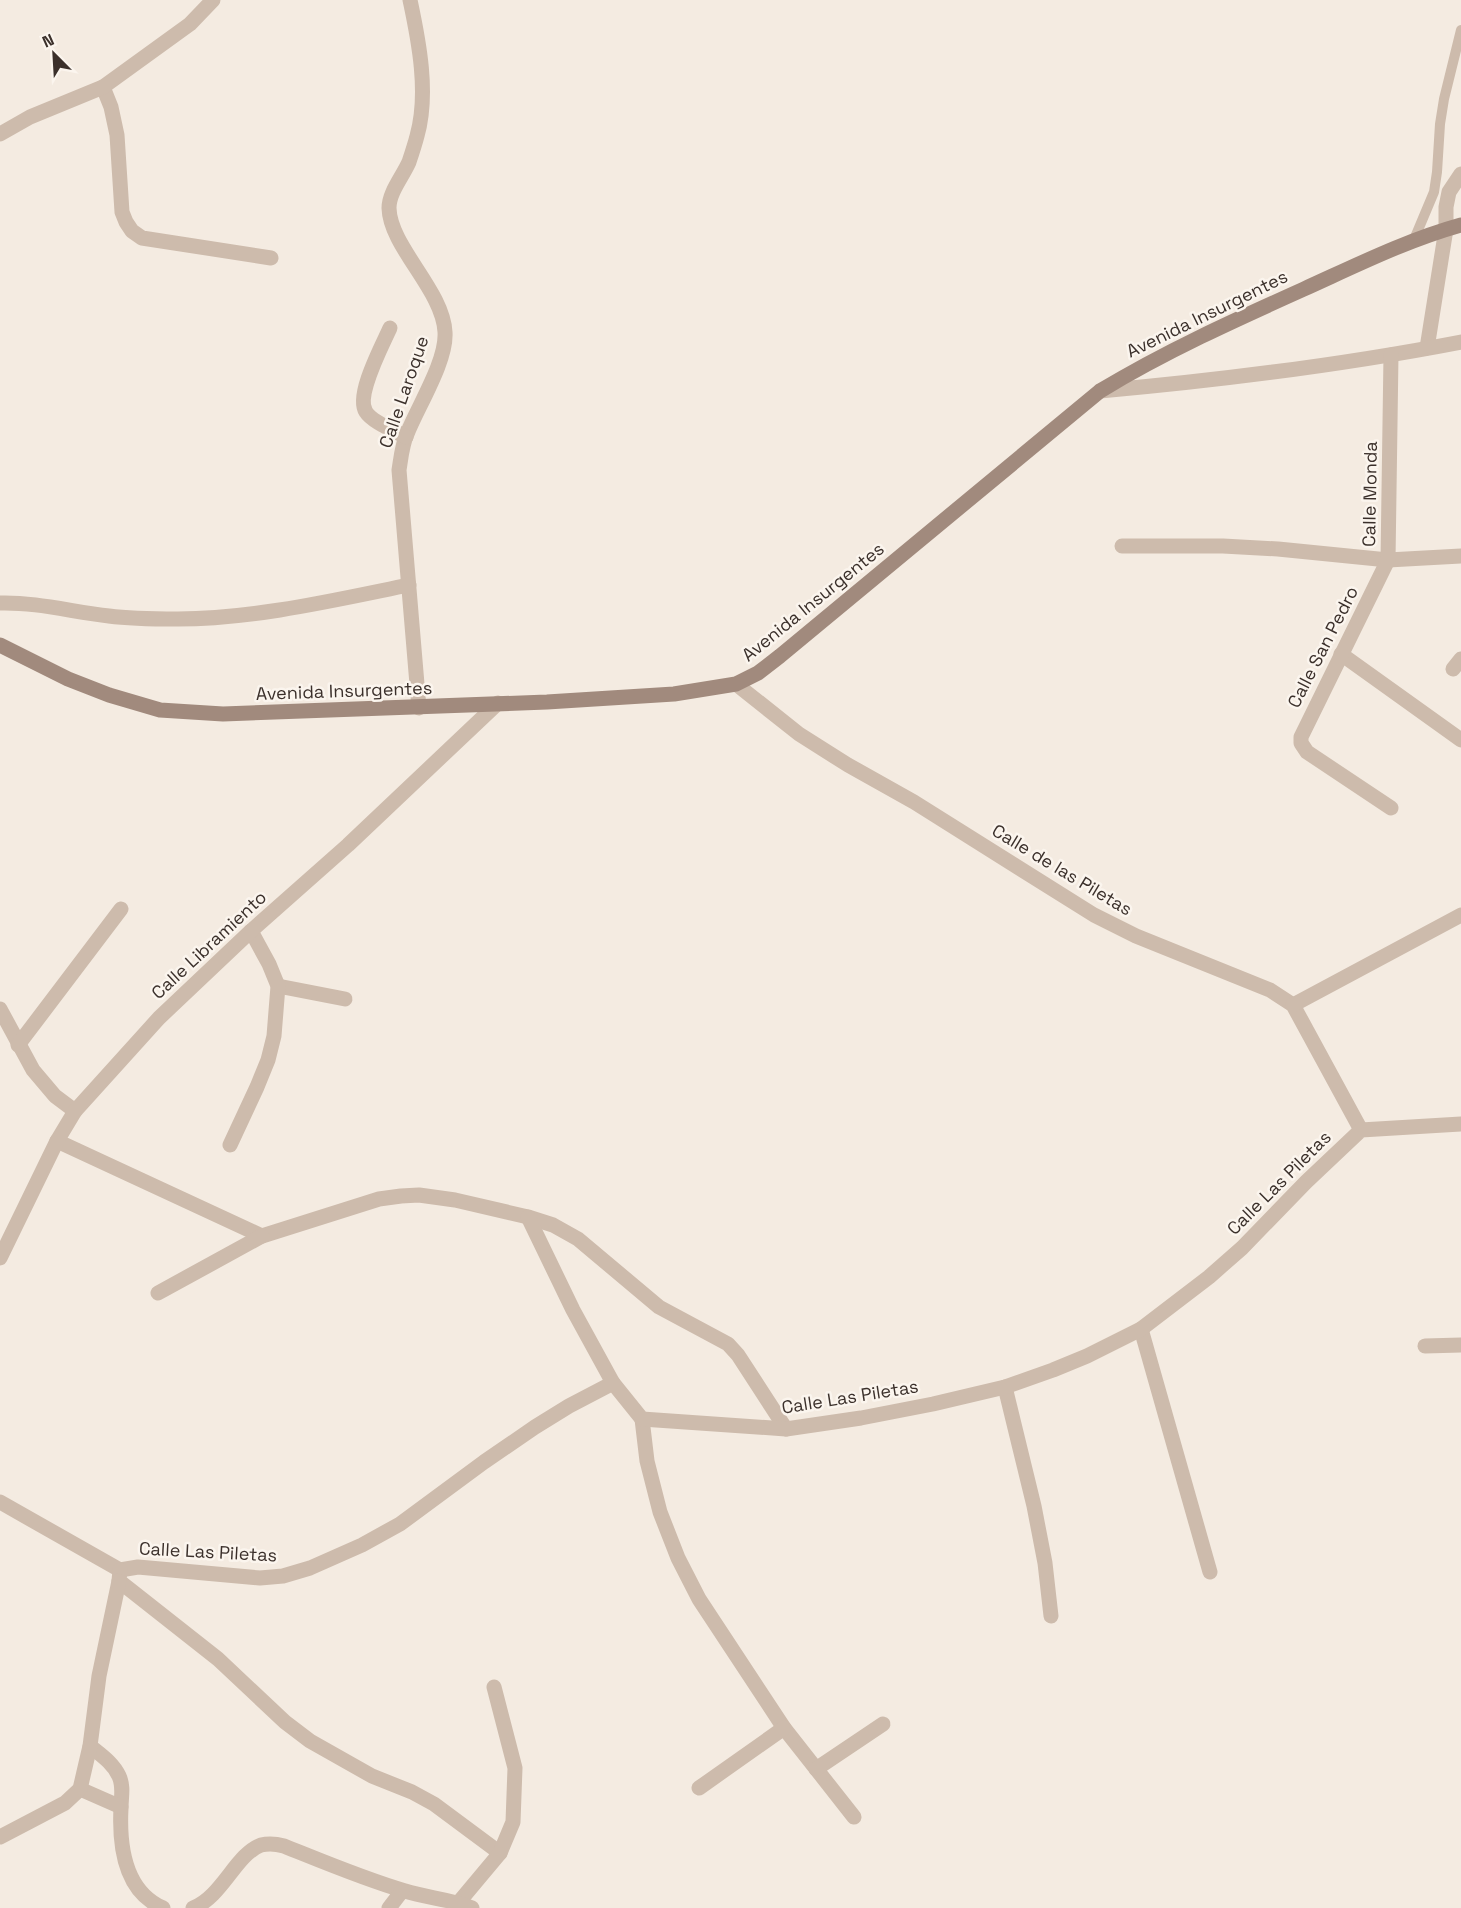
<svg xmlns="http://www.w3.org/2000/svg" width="1461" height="1908" viewBox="0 0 1461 1908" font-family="'Space Grotesk',sans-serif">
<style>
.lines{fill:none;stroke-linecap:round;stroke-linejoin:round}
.lane{stroke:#cdbbac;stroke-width:10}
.street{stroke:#cdbbac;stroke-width:15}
.secondary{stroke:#a18a7d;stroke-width:15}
.labels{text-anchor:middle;stroke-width:5;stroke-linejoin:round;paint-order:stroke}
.street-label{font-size:18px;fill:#3b302b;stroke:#fbf5ee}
</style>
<rect width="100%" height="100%" fill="#f4ebe1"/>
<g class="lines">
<path class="lane" d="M1413 242 1434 192 1437 172 1440 124 1444 99 1461 30"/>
<g class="street">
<path d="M410 0C419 42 429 94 417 136 415 144 412 153 409 162 403 176 389 192 389 208 390 247 443 290 445 332 447 361 418 406 407 434 402 445 401 458 399 470L419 708"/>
<path d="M103 87 111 107 117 135 122 212 126 222 132 231 142 238 271 258"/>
<path d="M0 134 30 117 103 87 190 24 213 0"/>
<path d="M390 328C382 346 355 396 366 412 372 422 395 431 406 437"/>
<path d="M1427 348 1446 229V207L1449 192 1461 174"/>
<path d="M1100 391C1221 380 1342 365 1461 342"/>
<path d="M1122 546H1223L1278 549 1388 560 1461 556"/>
<path d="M0 603C36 602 73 612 109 616 131 619 155 619 178 619 254 619 335 600 409 585"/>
<path d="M1341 654 1461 740"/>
<path d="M1453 669 1461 659"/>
<path d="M736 684 799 734 848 765 914 802 1094 915 1136 936 1270 990 1293 1005 1361 1130"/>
<path d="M1391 808 1307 752 1301 743V737L1388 560 1391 355"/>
<path d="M278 986 345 999"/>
<path d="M1293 1005 1461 915"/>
<path d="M0 1009 33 1070 55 1096 75 1111"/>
<path d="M18 1045 121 909"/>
<path d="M57 1141 262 1236 379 1199 401 1196 419 1195 455 1200 528 1217 553 1225 578 1239 659 1307 728 1344 738 1355 786 1429"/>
<path d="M230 1145 257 1087 268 1060 274 1036 278 986 269 964 251 931"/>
<path d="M528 1217 573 1310 613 1383"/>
<path d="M0 1258 57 1141 75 1111 159 1018 251 931 348 845 498 703"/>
<path d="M158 1293 262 1236"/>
<path d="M1141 1329 1210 1572"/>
<path d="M1425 1346 1461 1345"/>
<path d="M1005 1387 1034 1506 1045 1563 1051 1616"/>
<path d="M642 1419 647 1461 660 1512 678 1558 699 1599 784 1728 854 1817"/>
<path d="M0 1502 120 1570 138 1567 260 1578 283 1576 310 1568 362 1545 400 1524 484 1462 535 1427 569 1406 613 1383 642 1419 786 1429 861 1418 933 1404 1005 1387 1053 1370 1087 1356 1141 1329 1209 1277 1242 1248 1306 1182 1361 1130 1461 1124"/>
<path d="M120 1570 119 1581 218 1659 285 1722 310 1741 372 1776 412 1792 434 1804 500 1853"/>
<path d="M90 1746C101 1755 113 1763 119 1776 124 1787 121 1797 121 1808 119 1846 124 1891 163 1908"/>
<path d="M816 1769 883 1724"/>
<path d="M699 1788 784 1728"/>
<path d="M80 1789 121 1807"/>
<path d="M0 1837 65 1803 80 1789 90 1746 99 1676 119 1581"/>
<path d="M459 1902 500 1853 513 1822 515 1768 494 1687"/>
<path d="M193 1908C222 1897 236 1854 261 1845 269 1843 277 1844 284 1846 324 1862 364 1879 405 1891 427 1898 451 1899 472 1908"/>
<path d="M389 1908 402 1891"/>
</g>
<path class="secondary" d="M0 645 68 679 109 695 160 710 223 714 547 702 674 694 736 684 758 673 780 656 1100 391C1166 351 1235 320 1304 289 1355 266 1407 240 1461 225"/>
</g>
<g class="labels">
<g class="street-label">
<text transform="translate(1207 314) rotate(-26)" y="6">Avenida Insurgentes</text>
<text transform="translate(404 392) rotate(-71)" y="6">Calle Laroque</text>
<text transform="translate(1370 494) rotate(-89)" y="6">Calle Monda</text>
<text transform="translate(813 602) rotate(-39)" y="6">Avenida Insurgentes</text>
<text transform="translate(1323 647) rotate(-63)" y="6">Calle San Pedro</text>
<text transform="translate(344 691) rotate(-2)" y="6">Avenida Insurgentes</text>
<text transform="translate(1062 870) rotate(31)" y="6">Calle de las Piletas</text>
<text transform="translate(209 945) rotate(-43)" y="6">Calle Libramiento</text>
<text transform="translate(1279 1183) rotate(-45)" y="6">Calle Las Piletas</text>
<text transform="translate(850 1397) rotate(-9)" y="6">Calle Las Piletas</text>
<text transform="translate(208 1552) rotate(3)" y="6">Calle Las Piletas</text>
</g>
</g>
<g transform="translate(54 54) rotate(336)" stroke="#fbf5ee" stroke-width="4.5" paint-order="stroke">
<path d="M0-4.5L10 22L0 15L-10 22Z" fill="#3b302b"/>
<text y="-9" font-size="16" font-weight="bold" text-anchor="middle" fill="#3b302b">N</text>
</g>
</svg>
